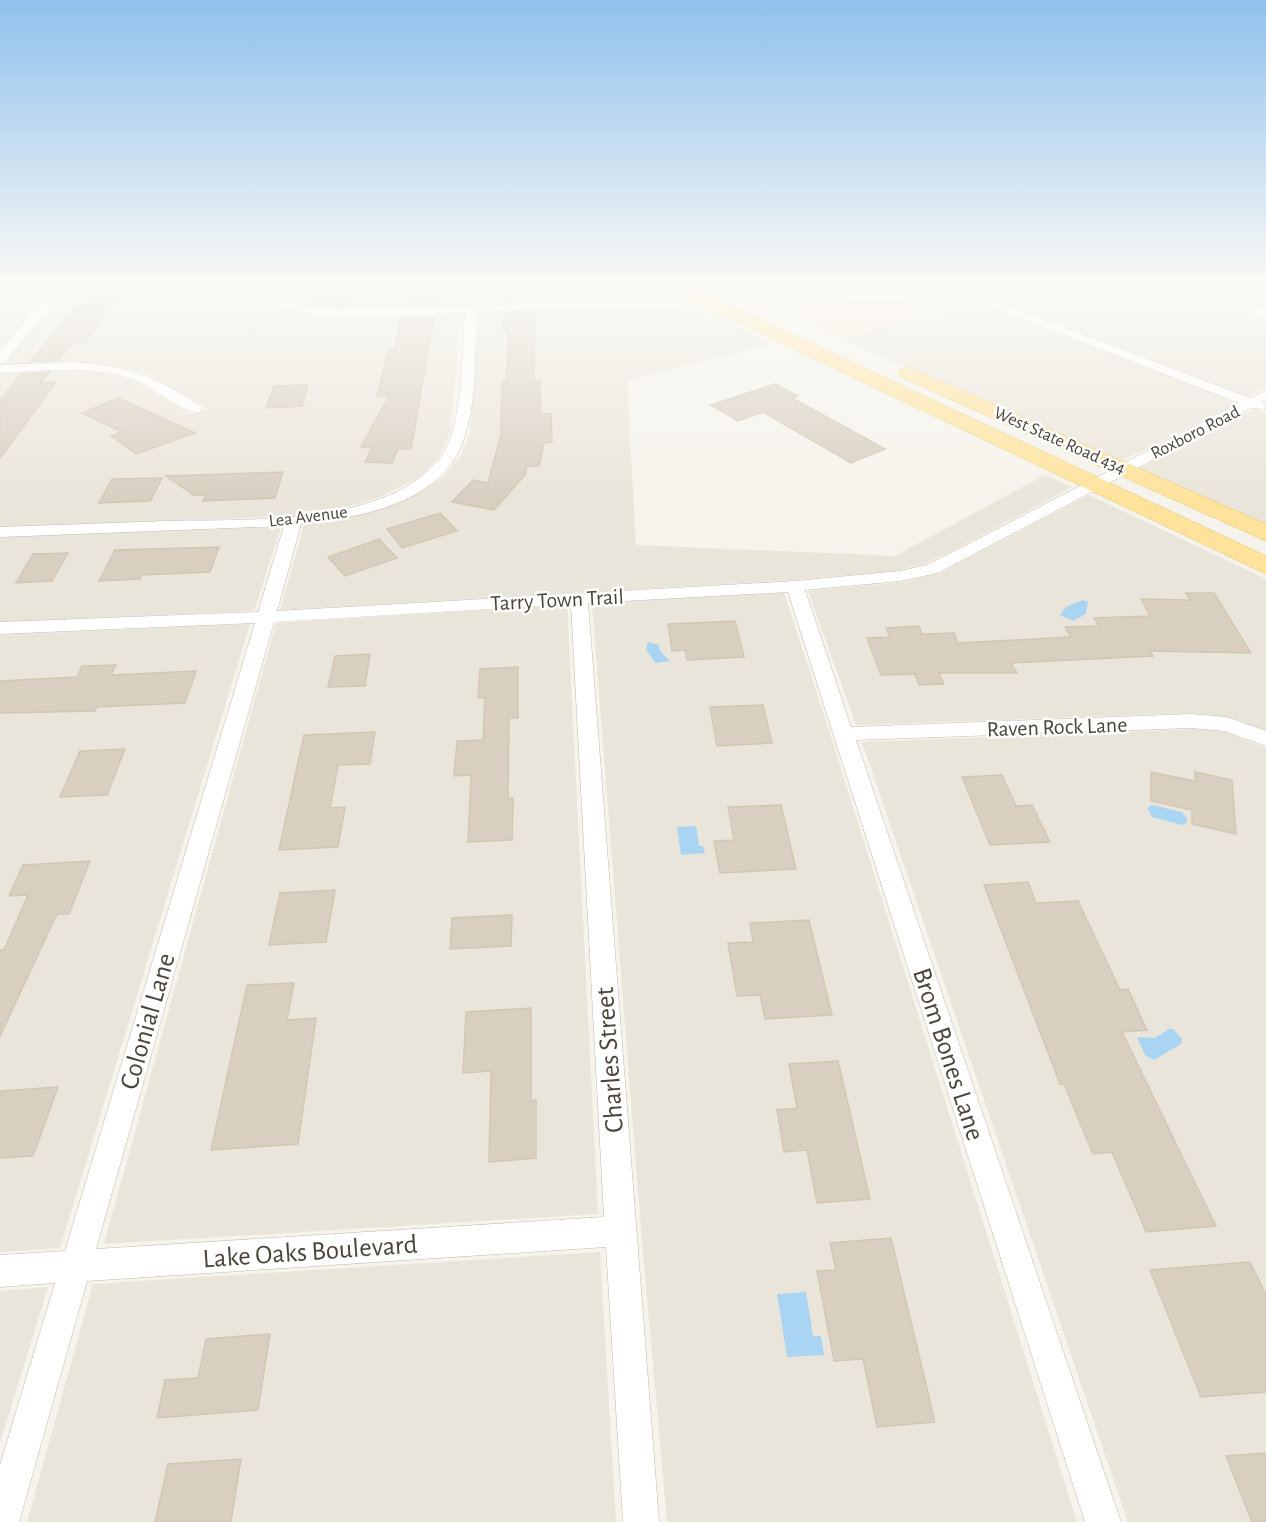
<svg xmlns="http://www.w3.org/2000/svg" width="1266" height="1522" viewBox="0 0 1266 1522" font-family="'Alegreya Sans',sans-serif">
<style>
.residential{fill:#eae5da}
.commercial{fill:#f7ead8}
.water{fill:#a9d4f2}
.building{fill:#d8cfc1;stroke:#d3c7b4;stroke-width:1.5}
.lines{fill:none;stroke-linecap:round;stroke-linejoin:round}
.street-casing{stroke:#c2bbae;stroke-width:1}
.primary-casing{stroke:#e6c16a;stroke-width:1}
.street{fill:#fff;fill-rule:evenodd}
.primary{fill:#ffe39c;fill-rule:evenodd}
.labels{text-anchor:middle;stroke-width:5;stroke-linejoin:round;paint-order:stroke}
.far-street-label{font-size:18px;fill:#4b4439;stroke:#fff}
.street-label{font-size:22px;fill:#4b4439;stroke:#fff}
.near-street-label{font-size:27px;fill:#4b4439;stroke:#fff}
</style>
<rect width="100%" height="100%" fill="#f6f3ec"/>
<g class="residential">
<path d="M0 288H51L0 348Z"/>
<path d="M67 288H252L270 302 313 314 363 316 462 313 450 433 439 456 423 475 378 498 323 513 295 516 0 527V373L94 371 132 380 191 414 208 409 148 374 124 368 79 364 3 366Z"/>
<path d="M270 288H554L556 304 364 310 323 308 285 298Z"/>
<path d="M961 288H1221L1266 324V387L1248 397Z"/>
<path d="M1238 288H1266V311Z"/>
<path d="M967 299 1239 403 1121 461 841 339 972 305Z"/>
<path d="M695 305 771 344 627 381 636 545 895 556 1045 475 1072 487 954 550 924 564 894 571 792 580 280 610 304 525 360 514 416 494 442 478 460 457 470 433 479 312Z"/>
<path d="M1255 409 1266 413V527L1137 469Z"/>
<path d="M1089 495 1266 579V731L1232 718 1189 713 856 725 808 591 904 582 940 573Z"/>
<path d="M281 527 254 611 0 622V537Z"/>
<path d="M784 593 833 743 1077 1522H667L641 1229 592 603Z"/>
<path d="M567 604 598 1214 104 1244 276 623Z"/>
<path d="M250 624 60 1248 0 1252V635Z"/>
<path d="M1195 729 1225 732 1266 748V1522H1128L862 742Z"/>
<path d="M600 1252 616 1522H27L93 1284Z"/>
<path d="M48 1287 0 1443V1291Z"/>
</g>
<g class="commercial">
<path d="M554 288H662L685 300 556 304Z"/>
<path d="M733 288H943L953 293 756 299Z"/>
<path d="M965 298 973 305 841 339 767 304Z"/>
</g>
<g class="water">
<path d="M1083 600 1088 602 1086 614 1073 621 1060 615 1066 607Z"/>
<path d="M648 642 659 645 660 651 670 661 655 663 646 649Z"/>
<path d="M1152 805 1182 812 1187 819 1186 823 1182 825 1152 817 1147 808Z"/>
<path d="M696 826 699 846H703L705 853 681 855 677 827Z"/>
<path d="M1169 1029H1173L1182 1039 1181 1044 1154 1060 1145 1055 1137 1037 1155 1038Z"/>
<path d="M806 1292 813 1336H821L824 1355 787 1357 777 1294Z"/>
</g>
<g class="building">
<path d="M90 288H124L85 342 72 343 58 360 31 361Z"/>
<path d="M297 288H367L342 307H337L307 304Z"/>
<path d="M505 288H535V301L504 302Z"/>
<path d="M439 290 436 304 404 305 407 291Z"/>
<path d="M535 312 534 382 540 381V414H551L552 442 544 443 539 466H527L525 475 494 510 452 502 473 480 488 483 501 434 502 383 506 382 508 331H503L504 313Z"/>
<path d="M434 317 411 449H398L392 463 365 462 372 448 361 447 389 396 377 397 388 350H394L401 318Z"/>
<path d="M49 372 41 383 56 382 0 458V401L21 374Z"/>
<path d="M775 384 798 396 792 398 885 449 851 463 763 412 738 421 711 405Z"/>
<path d="M308 385 302 406 266 408 274 386Z"/>
<path d="M118 398 195 433 136 454 111 436 122 432 82 413Z"/>
<path d="M283 472 275 498 203 501 206 495H193L166 476Z"/>
<path d="M162 478 150 501 99 503 112 479Z"/>
<path d="M440 513 457 531 402 548 387 529Z"/>
<path d="M379 539 397 558 345 576 328 557Z"/>
<path d="M219 547 210 572 142 575 140 579 99 581 115 550Z"/>
<path d="M68 553 52 581 16 583 33 554Z"/>
<path d="M1186 593H1214L1251 653 1149 651 1153 656 1011 663 1017 673H939L944 684 919 685 915 674 881 675 867 638 890 637 886 628 919 626 922 634 954 633 958 643 1071 637 1065 627 1099 626 1094 618 1150 616 1141 599 1191 600Z"/>
<path d="M735 621 744 657 687 660 685 650 672 651 668 624Z"/>
<path d="M370 654 365 686 328 687 335 656Z"/>
<path d="M116 665 111 675 196 671 185 703 97 707 95 711 0 713V681L77 677 82 666Z"/>
<path d="M518 667V718H509L508 798H513L512 840 468 842 471 775 454 776 457 741 483 740 485 698H478L480 669Z"/>
<path d="M763 705 772 743 717 746 710 707Z"/>
<path d="M375 732 370 764 338 765 330 808 345 807 338 847 279 850 304 735Z"/>
<path d="M125 749 107 795 60 797 80 751Z"/>
<path d="M1151 772 1195 781V772L1232 780 1236 834 1192 824V810L1151 801Z"/>
<path d="M1002 775 1016 806 1032 805 1050 842 990 845 962 777Z"/>
<path d="M781 805 796 869 720 873 714 841 734 840 728 807Z"/>
<path d="M90 861 69 914H57L0 1036V950H4L28 895 9 896 23 865Z"/>
<path d="M1028 882 1036 903 1078 901 1120 990 1128 989 1147 1030 1122 1032 1216 1226 1146 1232 1112 1152 1093 1154 1064 1084H1060L984 885Z"/>
<path d="M335 890 326 942 269 945 280 893Z"/>
<path d="M512 915 511 946 450 949 452 918Z"/>
<path d="M809 920 832 1015 765 1019 760 995 737 996 728 943 753 942 750 923Z"/>
<path d="M294 983 287 1020 316 1018 298 1144 211 1150 247 985Z"/>
<path d="M531 1008V1101L536 1100V1158L489 1162 491 1071 463 1073 466 1012Z"/>
<path d="M838 1061 870 1199 817 1203 807 1150 784 1152 777 1110 797 1108 789 1064Z"/>
<path d="M58 1087 33 1156 0 1158V1091Z"/>
<path d="M891 1238 935 1422 877 1427 863 1359 834 1361 817 1271 836 1270 830 1243Z"/>
<path d="M1250 1262 1266 1295V1392L1201 1397 1150 1270Z"/>
<path d="M270 1334 258 1410 157 1418 165 1380 198 1378 206 1339Z"/>
<path d="M1266 1453V1522H1252L1226 1456Z"/>
<path d="M241 1459 231 1522H155L168 1464Z"/>
</g>
<g class="lines">
<g class="street-casing">
<g id="street">
<path d="M53 288H65L5 362 0 363V351Z"/>
<path d="M255 288C269 287 277 296 290 301 305 307 321 308 337 309L707 299 713 302 707 305 477 312C474 355 478 404 462 444 439 504 357 518 301 524L277 611 795 581 900 571 927 565 957 550 1239 403 968 298 749 304V300L753 299 952 292 947 288H961L1250 398 1266 391V400L1262 402 1266 406 1264 409 1251 408 938 573 900 581 805 590 851 727 1191 714 1227 717 1266 731V746L1224 731 1191 728 856 740 1121 1522H1085L788 592 588 603 659 1522H623L606 1247 87 1281 19 1522H0V1465L55 1283 0 1287V1255L65 1251 255 623 0 634V622L258 612 284 526 0 537V527C56 525 112 523 168 521 247 519 391 527 442 455 463 426 462 349 465 313 414 314 290 330 255 288ZM571 604 604 1217 96 1249 274 622Z"/>
<path d="M1224 288H1236L1266 311V321Z"/>
<path d="M70 362C112 364 147 372 183 395 189 399 197 403 202 409L200 412C186 415 151 386 134 380 91 364 44 371 0 373V365Z"/>
</g>
</g>
<g class="primary-casing">
<g id="primary">
<path d="M671 288H694L1266 556V574L674 292Z"/>
<path d="M908 367 1266 524V541L901 377 898 373 901 369Z"/>
</g>
</g>
<use href="#street" class="street"/>
<use href="#primary" class="primary"/>
</g>
<linearGradient id="sky" x2="0" y2="1"><stop stop-color="#8fc1ec"/><stop offset="0.57" stop-color="#fbfaf6"/><stop offset="1" stop-color="#fbfaf6" stop-opacity="0"/></linearGradient>
<rect width="1266" height="501" fill="url(#sky)"/>
<g class="labels">
<g class="far-street-label">
<text transform="translate(1195 432) rotate(-27)" y="6">Roxboro Road</text>
<text transform="translate(1060 440) rotate(24)" y="6">West State Road 434</text>
<text transform="translate(308 516) rotate(-7)" y="6">Lea Avenue</text>
</g>
<g class="street-label">
<text transform="translate(557 599) rotate(-3)" y="8">Tarry Town Trail</text>
<text transform="translate(1057 726) rotate(-2)" y="8">Raven Rock Lane</text>
</g>
<g class="near-street-label">
<text transform="translate(147 1021) rotate(-74)" y="9">Colonial Lane</text>
<text transform="translate(949 1054) rotate(72)" y="9">Brom Bones Lane</text>
<text transform="translate(609 1060) rotate(-94)" y="9">Charles Street</text>
<text transform="translate(310 1251) rotate(-4)" y="9">Lake Oaks Boulevard</text>
</g>
</g>
</svg>
